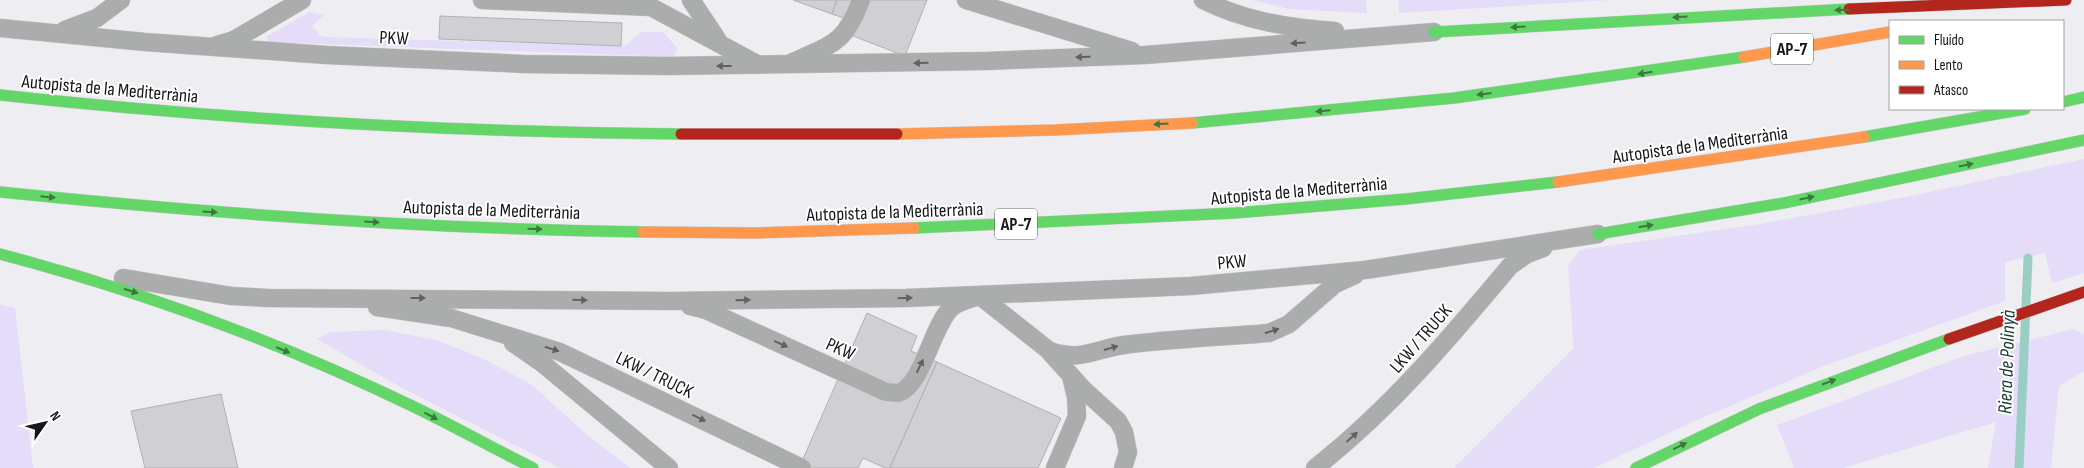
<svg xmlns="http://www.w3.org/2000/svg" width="2084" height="468" viewBox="0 0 2084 468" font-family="'Sofia Sans Condensed',sans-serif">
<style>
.green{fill:#e4dcf8}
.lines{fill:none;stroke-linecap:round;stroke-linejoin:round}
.stream{stroke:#9bcec2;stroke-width:9}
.building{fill:#d0cfd3;stroke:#b1b0b4}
.lane-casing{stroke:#cccbce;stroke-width:19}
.fast-casing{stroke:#cccbce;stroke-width:12}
.slow-casing{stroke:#cccbce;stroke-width:12}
.jam-casing{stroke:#cccbce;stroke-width:12}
.lane{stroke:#abacac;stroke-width:18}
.fast{stroke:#63d668;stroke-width:11}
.slow{stroke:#ff974d;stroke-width:11}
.jam{stroke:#b3261e;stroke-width:11}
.oneway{fill:#3d7640}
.oneway2{fill:#616162}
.labels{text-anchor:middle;stroke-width:4;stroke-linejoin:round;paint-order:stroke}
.shield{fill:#fff;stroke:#5d5c5e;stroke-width:1}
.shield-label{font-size:18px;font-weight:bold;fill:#171619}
.street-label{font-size:19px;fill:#171619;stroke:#fff}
.water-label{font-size:20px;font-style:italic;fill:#193c33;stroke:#fff}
</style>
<rect width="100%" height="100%" fill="#eeedf2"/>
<g class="green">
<path d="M1253 0H1366L1367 13 1289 9Z"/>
<path d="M1399 0H1611L1399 13Z"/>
<path d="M309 12 324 15 312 26 322 37 625 46 641 32H663L677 48 674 57 269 42 266 37Z"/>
<path d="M2084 159V273L2052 283 2045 253 2005 262V301L1824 366 1697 420 1594 468H1454L1574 348 1568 266 1580 250 1760 224 1901 198Z"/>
<path d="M0 305 15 308 33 468H0Z"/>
<path d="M2073 329 2084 334V371L2059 386 2051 468H1988L1996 422 1843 468H1794L1777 425 1964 356Z"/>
<path d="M384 330 436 340 482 358 532 385 586 434 630 468H560L402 388 317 339 331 332Z"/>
</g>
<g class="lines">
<path class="stream" d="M2019 468 2028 258"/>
</g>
<g class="building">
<path d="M793 0H837L832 14Z"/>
<path d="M837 0H927L905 56 853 36 858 23 832 14Z"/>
<path d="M440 16 622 23 621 46 439 39Z"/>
<path d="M867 313 917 336 911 351 937 362 890 468H885L863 458 858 468H799Z"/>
<path d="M937 362 1061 418 1038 468H890Z"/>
<path d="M221 394 238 468H145L131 411Z"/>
</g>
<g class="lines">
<g class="lane-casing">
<g id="lane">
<path d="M482 0 651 7 757 64"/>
<path d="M691 0 717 39"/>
<path d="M966 0 1132 51"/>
<path d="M1203 0C1245 21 1289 28 1335 31"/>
<path d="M0 28 145 42 326 55 524 64 668 66 986 61 1145 55 1434 32"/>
<path d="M65 30 97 18 121 0"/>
<path d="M217 45 234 40 302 0"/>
<path d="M793 62C832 44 845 44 861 0"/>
<path d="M123 278 231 296 268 298 671 301 906 298 1191 286 1365 270 1598 234"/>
<path d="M690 306 706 310 886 392C890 392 895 393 898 393 922 387 932 326 951 308 959 301 970 299 980 296L1047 349 1084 390 1118 421 1124 432 1128 452 1123 468"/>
<path d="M377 307 451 318 560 352 802 468"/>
<path d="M513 343 542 363 669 468"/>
<path d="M1050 351C1081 362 1095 349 1124 345 1172 339 1221 337 1269 333L1289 324 1335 284 1355 275"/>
<path d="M1055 468 1077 416 1076 397 1071 376"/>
<path d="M1315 468C1391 408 1448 340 1510 266L1527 254 1543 248"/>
</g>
</g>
<g class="fast-casing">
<g id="fast">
<path d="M1434 32 1849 9"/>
<path d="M0 95C226 120 453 132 681 134"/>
<path d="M2063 102 2084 97"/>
<path d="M1192 123 1454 98 1744 57"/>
<path d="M1864 137 2025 109"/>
<path d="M0 192C214 214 428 229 643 232"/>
<path d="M914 228 1235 213 1406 199 1558 182"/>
<path d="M1598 234 1784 203 2084 140"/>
<path d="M0 254C141 291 277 341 408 404 450 424 491 447 533 468"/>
<path d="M1636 468 1759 409 1949 339"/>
</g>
</g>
<g class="slow-casing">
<g id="slow">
<path d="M1744 57 1890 32"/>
<path d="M897 134 1055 130 1192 123"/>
<path d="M1558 182 1864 137"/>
<path d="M643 232 757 233 914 228"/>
</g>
</g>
<g class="jam-casing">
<g id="jam">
<path d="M1849 9 2066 0"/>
<path d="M681 134H897"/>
<path d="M1949 339 2084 292"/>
</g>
</g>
<use href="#lane" class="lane"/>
<use href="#fast" class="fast"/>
<use href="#slow" class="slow"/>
<use href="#jam" class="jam"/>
</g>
<defs><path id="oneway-solid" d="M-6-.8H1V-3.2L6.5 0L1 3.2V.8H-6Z" transform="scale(1.25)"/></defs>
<g class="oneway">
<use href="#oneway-solid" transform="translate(1842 10) rotate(178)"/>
<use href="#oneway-solid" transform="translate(1680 17) rotate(177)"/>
<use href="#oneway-solid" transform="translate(1518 27) rotate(177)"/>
<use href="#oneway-solid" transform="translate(1645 73) rotate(171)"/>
<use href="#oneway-solid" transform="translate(1484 94) rotate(173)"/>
<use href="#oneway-solid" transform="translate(1323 111) rotate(175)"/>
<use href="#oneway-solid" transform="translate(1161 124) rotate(177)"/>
<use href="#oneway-solid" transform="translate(1966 165) rotate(-12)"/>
<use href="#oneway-solid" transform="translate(48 197) rotate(6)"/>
<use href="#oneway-solid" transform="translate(1807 198) rotate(-12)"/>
<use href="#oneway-solid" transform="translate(210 212) rotate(4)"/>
<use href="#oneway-solid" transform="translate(372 222) rotate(3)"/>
<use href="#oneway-solid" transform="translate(1646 226) rotate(-9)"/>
<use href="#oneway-solid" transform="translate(535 229) rotate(2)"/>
<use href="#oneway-solid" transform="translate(131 291) rotate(17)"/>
<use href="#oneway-solid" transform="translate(283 350) rotate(23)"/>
<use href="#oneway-solid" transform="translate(1829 382) rotate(-21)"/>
<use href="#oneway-solid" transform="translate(431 416) rotate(27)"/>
<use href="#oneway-solid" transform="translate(1680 446) rotate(-26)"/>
</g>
<g class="oneway2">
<use href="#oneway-solid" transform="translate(1298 43) rotate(176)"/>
<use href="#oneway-solid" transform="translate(1083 57) rotate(178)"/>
<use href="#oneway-solid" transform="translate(921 63) rotate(179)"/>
<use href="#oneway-solid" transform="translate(724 66) rotate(180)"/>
<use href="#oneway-solid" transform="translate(418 298)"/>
<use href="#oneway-solid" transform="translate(905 298) rotate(-1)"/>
<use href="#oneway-solid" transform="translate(580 300) rotate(1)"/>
<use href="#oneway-solid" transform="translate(743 300) rotate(-1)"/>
<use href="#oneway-solid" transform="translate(1272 331) rotate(-18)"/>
<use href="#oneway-solid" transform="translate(781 344) rotate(24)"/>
<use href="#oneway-solid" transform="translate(1111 348) rotate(-16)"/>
<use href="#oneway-solid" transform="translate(552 349) rotate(18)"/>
<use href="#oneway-solid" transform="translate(920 366) rotate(-64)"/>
<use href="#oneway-solid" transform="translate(699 418) rotate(26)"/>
<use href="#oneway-solid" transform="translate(1352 437) rotate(-41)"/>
</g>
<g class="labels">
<g class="shield">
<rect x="1771" y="33.5" width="42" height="31" rx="4"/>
<rect x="995" y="208.5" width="42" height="31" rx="4"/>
</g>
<g class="shield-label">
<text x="1792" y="55">AP-7</text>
<text x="1016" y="230">AP-7</text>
</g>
<g class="street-label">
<text transform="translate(394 37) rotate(3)" y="7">PKW</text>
<text transform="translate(110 88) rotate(5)" y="7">Autopista de la Mediterrània</text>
<text transform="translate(1700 144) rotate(-8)" y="7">Autopista de la Mediterrània</text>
<text transform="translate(1299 190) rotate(-5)" y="7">Autopista de la Mediterrània</text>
<text transform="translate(492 209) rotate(2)" y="7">Autopista de la Mediterrània</text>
<text transform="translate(895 211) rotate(-2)" y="7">Autopista de la Mediterrània</text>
<text transform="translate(1232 261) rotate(-5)" y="7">PKW</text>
<text transform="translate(1420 338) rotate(-49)" y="7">LKW / TRUCK</text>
<text transform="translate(841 348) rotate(24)" y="7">PKW</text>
<text transform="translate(655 374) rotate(26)" y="7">LKW / TRUCK</text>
</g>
<g class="water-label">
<text transform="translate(2006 362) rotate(-88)" y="7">Riera de Polinyà</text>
</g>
</g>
<rect x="1889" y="20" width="175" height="90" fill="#ffffff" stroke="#a2a2a3"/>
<rect x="1899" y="36" width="25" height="8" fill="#63d668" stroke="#a2a2a3"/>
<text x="1934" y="45" font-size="15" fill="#171619">Fluido</text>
<rect x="1899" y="61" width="25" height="8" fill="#ff974d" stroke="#a2a2a3"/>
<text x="1934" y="70" font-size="15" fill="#171619">Lento</text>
<rect x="1899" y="86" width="25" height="8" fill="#b3261e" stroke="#a2a2a3"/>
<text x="1934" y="95" font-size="15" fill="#171619">Atasco</text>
<g transform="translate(45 423) rotate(56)" stroke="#ffffff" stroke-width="4" paint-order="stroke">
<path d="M0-4L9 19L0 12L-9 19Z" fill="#171619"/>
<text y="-8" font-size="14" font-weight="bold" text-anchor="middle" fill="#171619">N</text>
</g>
</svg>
